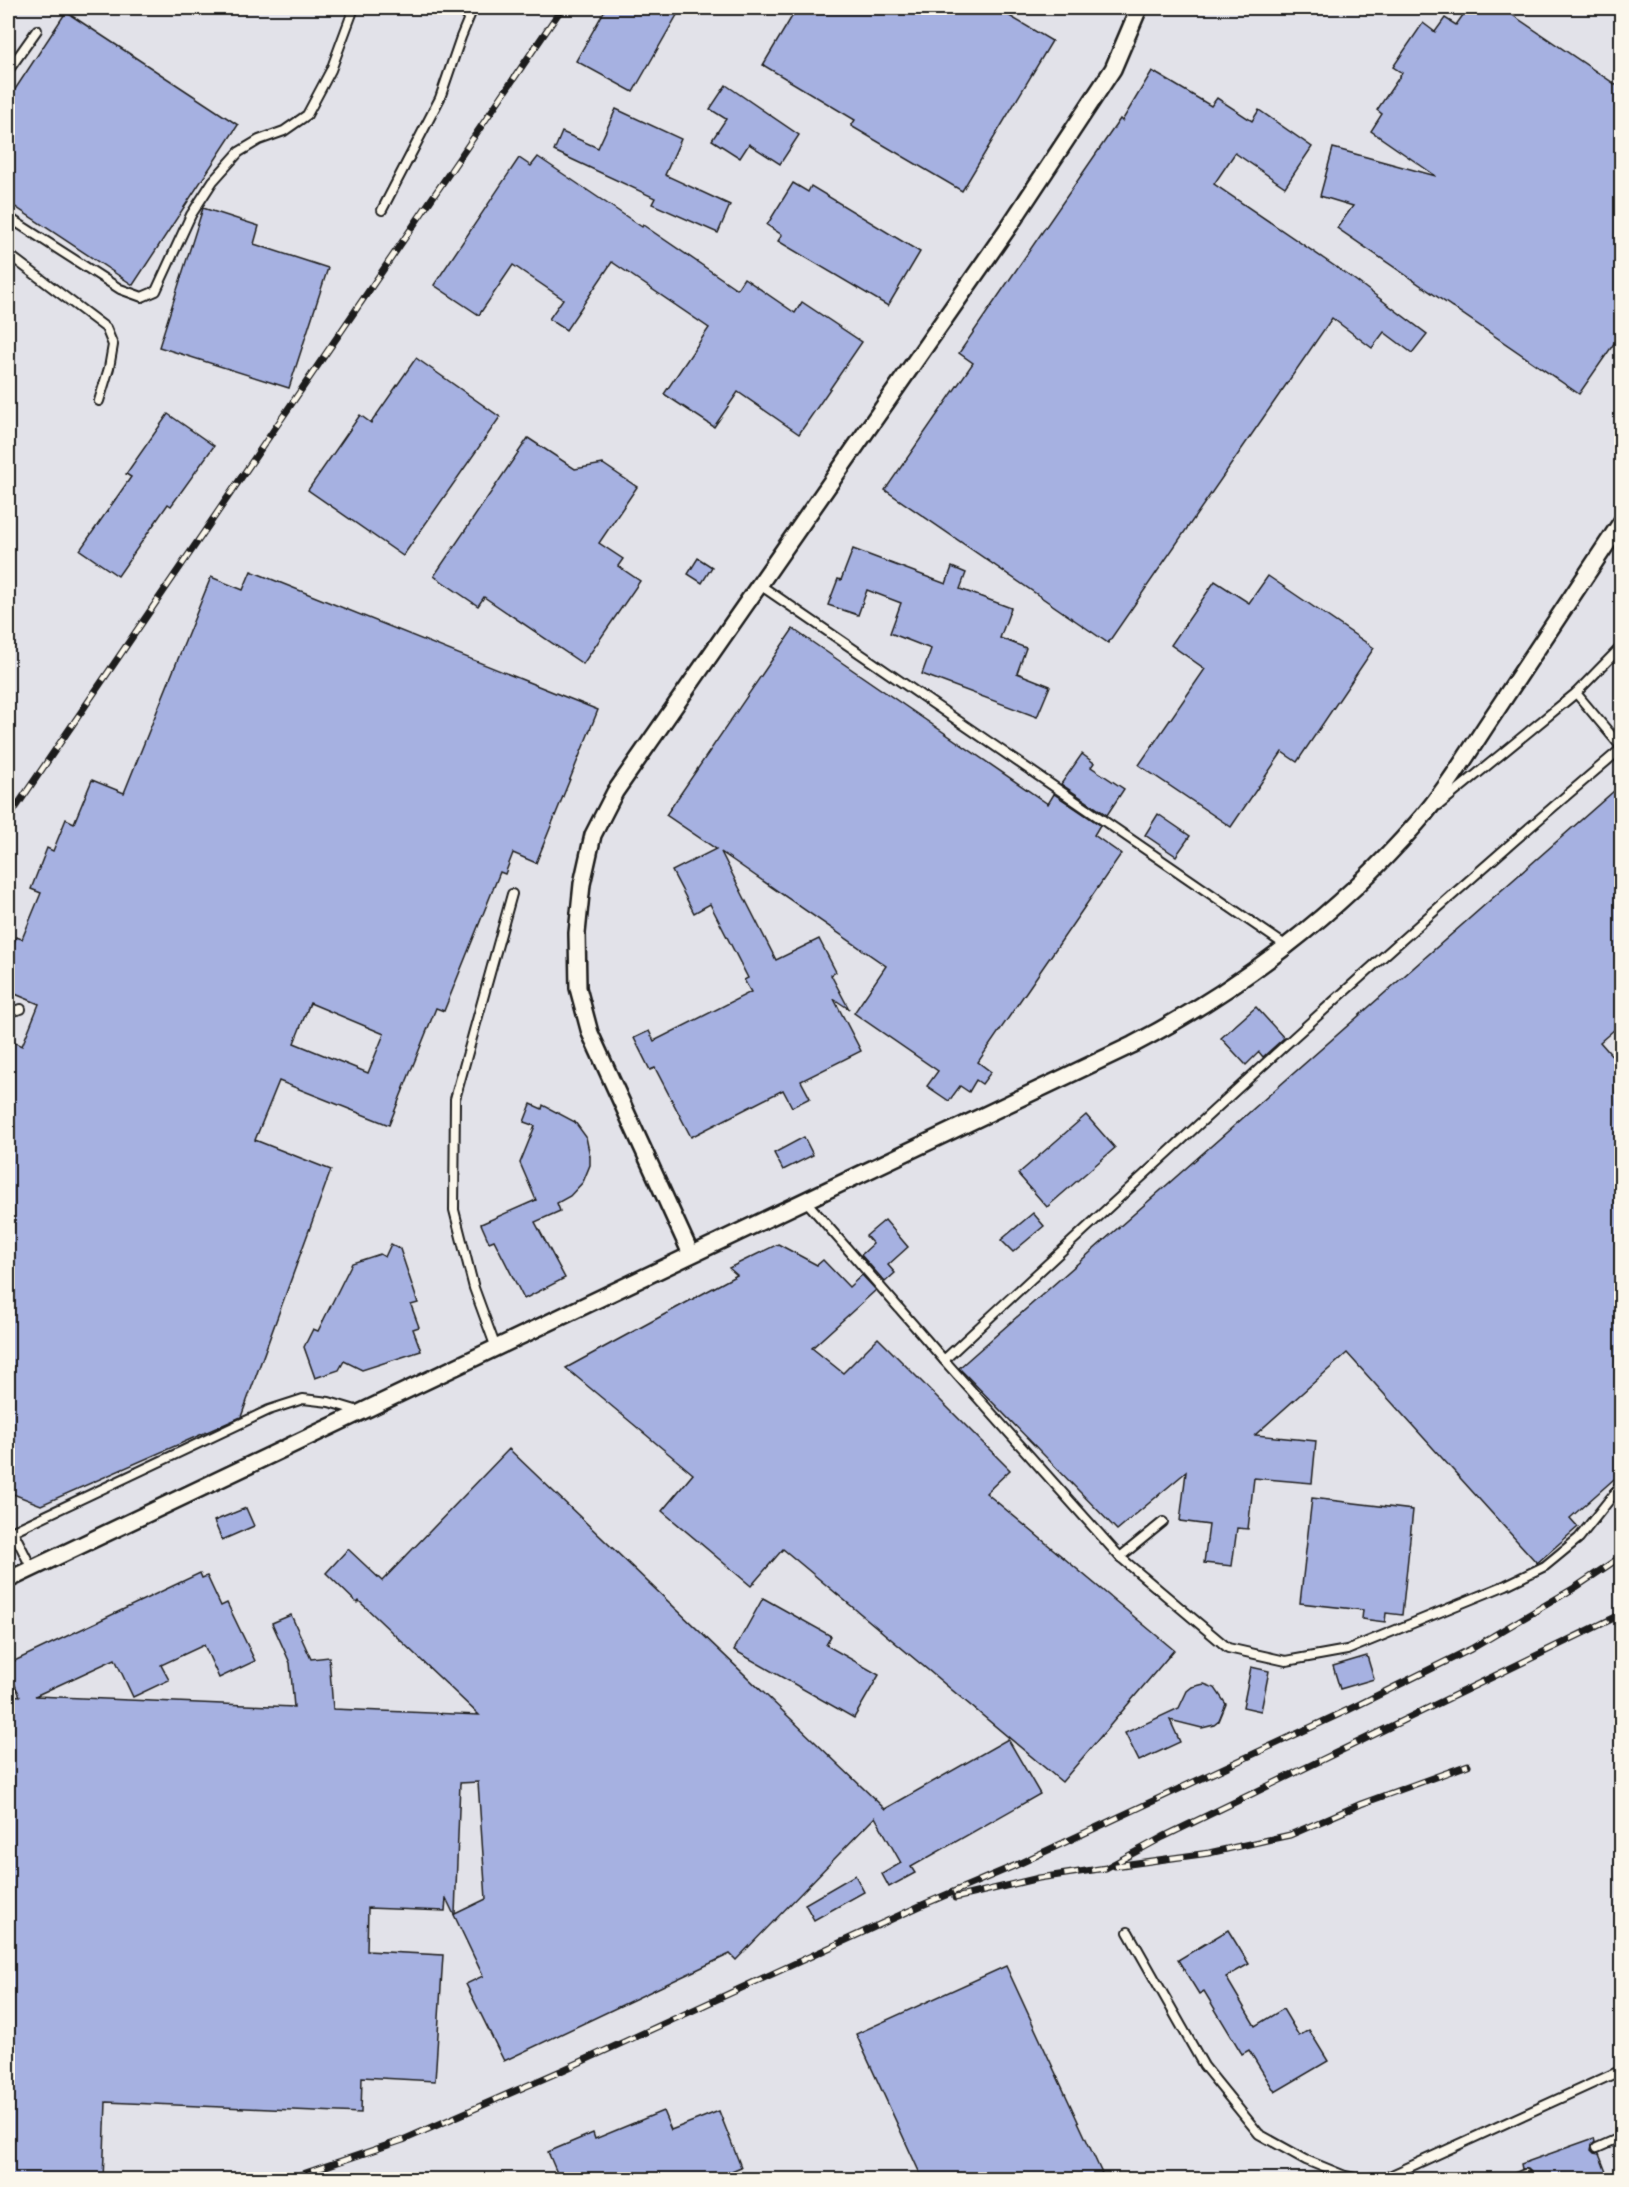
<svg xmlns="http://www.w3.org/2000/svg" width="1629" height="2187" viewBox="0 0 1629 2187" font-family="Itim,sans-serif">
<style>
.built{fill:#e2e2e9}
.building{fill:#a6b1e1;stroke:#1c1c1c;stroke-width:1.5;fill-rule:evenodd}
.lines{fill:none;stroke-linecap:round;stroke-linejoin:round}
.service-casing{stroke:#1c1c1c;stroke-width:12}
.minor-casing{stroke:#1c1c1c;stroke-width:20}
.service{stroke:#fbf7ec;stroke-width:8}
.minor{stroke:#fbf7ec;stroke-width:15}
.rail-casing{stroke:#1c1c1c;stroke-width:7}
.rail{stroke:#fbf7ec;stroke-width:4.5;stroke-dasharray:14;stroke-linecap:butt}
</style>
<rect width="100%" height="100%" fill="#fbf7ec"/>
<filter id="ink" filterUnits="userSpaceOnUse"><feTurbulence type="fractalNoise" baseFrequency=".0167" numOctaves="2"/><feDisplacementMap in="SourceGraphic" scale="12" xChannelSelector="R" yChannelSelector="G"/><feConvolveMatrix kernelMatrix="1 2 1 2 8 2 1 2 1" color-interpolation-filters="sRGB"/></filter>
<g filter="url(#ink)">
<rect class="built" x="8" y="8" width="1613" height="2171"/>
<g class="building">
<path d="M606 8H681L633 92 576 61Z"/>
<path d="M797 8H996L1052 41 962 191 851 126 855 120 763 65Z"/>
<path d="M1468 8H1502L1622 89V332L1579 394 1337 228 1353 206 1320 196 1333 148 1436 176 1371 131 1382 114 1377 110 1402 73 1393 67 1423 23 1435 32 1445 18 1456 25Z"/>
<path d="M66 12 238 125 133 285 8 202V100Z"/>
<path d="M1152 71 1211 106 1217 98 1252 121 1259 110 1312 147 1285 187 1235 153 1214 184 1355 280 1427 334 1412 353 1384 332 1372 348 1332 318 1108 643 885 490 973 363 959 353 1120 119 1122 121Z"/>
<path d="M726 85 799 135 780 164 749 144 740 158 712 140 726 119 710 109Z"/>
<path d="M616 109 681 139 665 175 730 205 718 233 652 204 655 198 554 151 562 132 598 148Z"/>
<path d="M538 157 642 227 643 225 737 289 744 278 795 313 802 302 862 342 799 434 738 392 714 427 664 394 709 328 612 262 566 330 549 319 563 299 513 265 479 315 434 285 519 158 531 166Z"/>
<path d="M793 183 808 192 811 186 920 252 888 306 778 241 782 235 767 225Z"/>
<path d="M203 208 259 226 254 244 328 268 289 388 159 347Z"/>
<path d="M416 358 500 417 403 556 308 490 360 415 371 423Z"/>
<path d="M168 414 214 446 171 506 168 504 118 576 80 550 131 477 126 474Z"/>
<path d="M528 438 575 469 603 464 637 487 599 543 623 559 618 566 640 581 583 664 484 597 478 606 434 576Z"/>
<path d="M853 549 946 584 952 567 966 573 960 589 1011 608 1000 638 1026 648 1017 673 1050 686 1037 717 922 674 931 649 890 633 901 603 867 590 858 615 828 605 838 579 841 580Z"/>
<path d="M698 558 712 567 702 583 688 574Z"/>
<path d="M251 571 598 710 536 863 513 853 505 874 500 872 444 1011 436 1008 389 1125 279 1081 255 1140 331 1170 241 1417 41 1505 8 1492V1040L22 1046 39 1004 8 991 15 973 8 970V959L16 937 22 939 41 893 31 889 47 848 53 851 66 819 74 823 92 780 124 793 211 577 243 590ZM310 1003 384 1034 368 1073 294 1043Z"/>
<path d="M1268 576 1374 648 1297 762 1282 752 1231 827 1139 765 1205 669 1171 645 1215 581 1249 603Z"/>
<path d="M793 629 1048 804 1054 794 1100 825 1094 835 1121 854 978 1062 991 1072 982 1084 976 1080 969 1092 960 1086 949 1101 927 1086 938 1071 854 1013 886 966 721 852 776 960 819 939 836 972 831 975 849 1009 834 999 861 1051 801 1081 810 1098 792 1107 783 1090 691 1137 655 1068 650 1070 634 1038 649 1031 654 1041 751 992 744 980 748 978 710 904 694 913 672 871 716 849 666 815Z"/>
<path d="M1082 754 1094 763 1091 767 1124 789 1107 815 1061 784Z"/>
<path d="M1622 784V1023L1600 1042 1622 1067V1472L1570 1518 1578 1527 1537 1563 1347 1353 1255 1435 1316 1441 1312 1483 1254 1478 1248 1529 1237 1528 1232 1566 1204 1563 1209 1525 1180 1521 1186 1472 1117 1530 959 1368Z"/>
<path d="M1158 814 1190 836 1176 856 1145 835Z"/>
<path d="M1256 1007 1284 1038 1263 1057 1259 1052 1246 1065 1221 1038Z"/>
<path d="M531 1104 542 1109 543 1105 575 1122 586 1137 590 1156V1165L583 1182 570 1196 557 1203 560 1211 535 1222 565 1278 524 1299 494 1240 489 1242 481 1224 536 1200 520 1163 535 1126 524 1122Z"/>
<path d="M1086 1115 1115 1148 1047 1207 1018 1174Z"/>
<path d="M804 1137 813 1155 783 1170 774 1153Z"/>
<path d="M1033 1213 1044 1226 1013 1252 1001 1240Z"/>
<path d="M885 1220 908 1247 888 1265 895 1273 885 1282 861 1255 873 1244 866 1236Z"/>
<path d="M391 1244 400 1249 418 1303 411 1305 419 1327 413 1329 421 1351 362 1370 344 1361 339 1370 315 1378 304 1347 313 1329 318 1331 352 1263 380 1254 385 1257Z"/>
<path d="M778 1244 817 1265 823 1260 849 1287 862 1275 876 1290 812 1348 843 1373 878 1338 1010 1470 986 1493 1174 1650 1062 1782 783 1549 751 1586 662 1511 693 1474 566 1368 737 1275 729 1268Z"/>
<path d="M509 1449 885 1809 1008 1739 1040 1794 911 1867 915 1873 889 1887 882 1874 901 1863 875 1817 736 1960 730 1954 504 2061 466 1984 483 1976 446 1898 445 1911 368 1908 367 1951 443 1955 435 2081 362 2077 361 2113 106 2102 103 2180H8V1695L20 1696 8 1670V1664L200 1573 202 1578 207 1576 221 1606 227 1603 255 1661 219 1678 204 1645 161 1665 169 1680 133 1697 115 1659 35 1696 294 1707 290 1663 272 1623 291 1615 311 1659 329 1657 333 1709 479 1715 359 1601 357 1603 326 1573 348 1549 382 1581ZM478 1782 486 1899 455 1914 460 1783Z"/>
<path d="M1312 1498 1413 1510 1402 1615 1386 1613 1385 1622 1362 1619 1363 1610 1300 1603Z"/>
<path d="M246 1508 254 1526 222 1540 214 1521Z"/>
<path d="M763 1598 831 1636 826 1645 879 1675 854 1718 734 1650Z"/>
<path d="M1367 1656 1374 1679 1340 1689 1333 1666Z"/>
<path d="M1251 1667 1269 1671 1261 1711 1243 1707Z"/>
<path d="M1204 1684 1215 1688 1226 1704 1219 1721 1214 1725 1202 1728 1170 1720 1180 1742 1139 1761 1125 1733 1179 1708 1187 1691 1192 1687Z"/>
<path d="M855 1875 864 1892 814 1920 805 1904Z"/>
<path d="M1228 1930 1249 1964 1226 1977 1255 2026 1283 2009 1299 2036 1309 2030 1328 2061 1275 2092 1249 2050 1242 2054 1204 1991 1199 1994 1178 1960Z"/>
<path d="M1006 1966 1105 2180H923L856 2034Z"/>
<path d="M663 2111 671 2130 719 2111 741 2167 710 2180H560L548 2152 593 2133 595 2139Z"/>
<path d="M1594 2138 1595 2142 1592 2145 1591 2150 1594 2153 1599 2154 1609 2180H1527L1531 2172 1528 2169H1522L1521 2164Z"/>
</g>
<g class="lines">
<g class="service-casing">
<g id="service">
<path d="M8 71 37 30"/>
<path d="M382 210 440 98 461 37 473 8"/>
<path d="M8 217 120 289 142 297 156 291 191 215 213 181 239 152 259 140 284 131 307 115 331 70 354 8"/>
<path d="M8 254 106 328 113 345 109 368 99 401"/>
<path d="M760 585 1285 945"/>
<path d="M1576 693 1622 748"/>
<path d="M1439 805 1576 693 1622 646"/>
<path d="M8 1012 21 1009"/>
<path d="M805 1200 944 1360C1167 1153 1390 945 1622 748"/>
<path d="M496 1348 474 1288 454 1210 455 1099 512 894"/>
<path d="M944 1360 1120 1557"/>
<path d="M1163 1522 1120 1557 1228 1648 1286 1661 1347 1650 1506 1585 1545 1566 1579 1538 1622 1484"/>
<path d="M8 1529 13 1531 269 1410 303 1399 329 1402 359 1411"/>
<path d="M13 1531 32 1569"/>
<path d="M1128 1932 1204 2066 1259 2134 1306 2160 1345 2176 1365 2180"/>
<path d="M1597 2148 1622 2137"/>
<path d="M1381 2180 1622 2070"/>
<path d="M1511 2180 1525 2174"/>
</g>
</g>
<g class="minor-casing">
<g id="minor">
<path d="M691 1254 590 1033 578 988 577 933 582 884 593 835 615 792 1010 225 1113 69 1139 8"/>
<path d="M8 1580 1132 1045C1237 991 1340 912 1417 823 1447 789 1471 748 1496 711 1538 648 1580 584 1622 521"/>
</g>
</g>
<use href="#service" class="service"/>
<use href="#minor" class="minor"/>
<g class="rail-casing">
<g id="rail">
<path d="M8 819 562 8"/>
<path d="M1115 1866 1209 1853 1290 1835 1361 1804 1468 1765"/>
<path d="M955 1898 1039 1878 1106 1868 1163 1837 1622 1614"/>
<path d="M285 2180 403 2140 563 2070 920 1906 1014 1866 1348 1710 1471 1649 1576 1587 1622 1556"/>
</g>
</g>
<use href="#rail" class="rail"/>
</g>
</g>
<rect width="1629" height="2187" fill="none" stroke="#fbf7ec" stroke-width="30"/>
<rect x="15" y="15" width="1599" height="2157" fill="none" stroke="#1c1c1c" stroke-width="2" filter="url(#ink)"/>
</svg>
